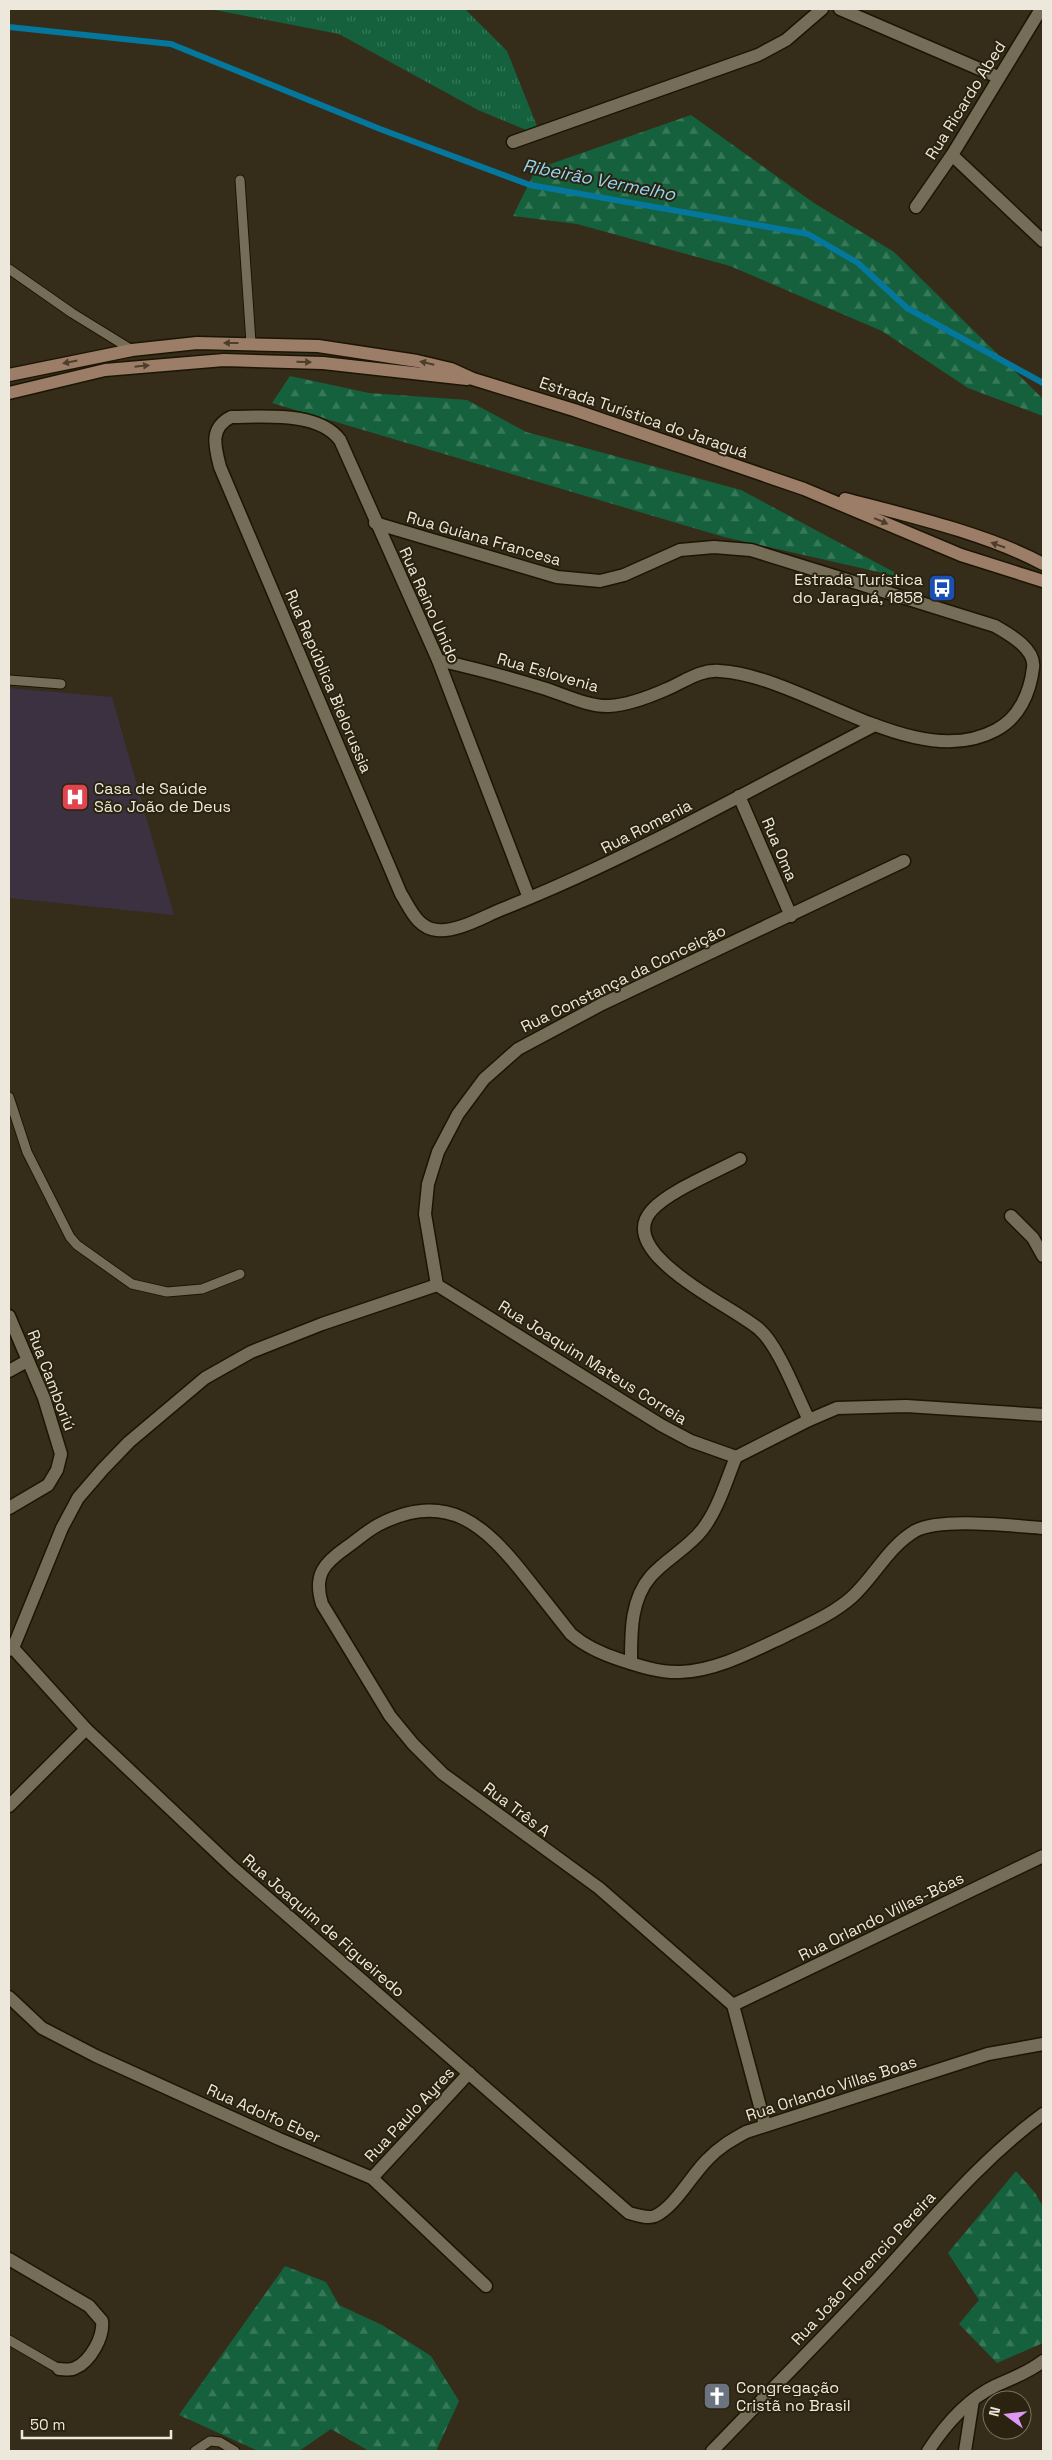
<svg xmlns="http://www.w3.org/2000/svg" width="1052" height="2460" viewBox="0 0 1052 2460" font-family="'Space Grotesk',sans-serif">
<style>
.medical{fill:#3b3141}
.forest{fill:url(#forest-firs)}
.park{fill:url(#park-tufts)}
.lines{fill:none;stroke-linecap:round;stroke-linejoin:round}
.stream{stroke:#05769c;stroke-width:6}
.service-casing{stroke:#1c1503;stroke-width:11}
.minor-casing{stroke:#1c1503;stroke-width:15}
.secondary-casing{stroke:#1c1503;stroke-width:15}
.service{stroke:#756d57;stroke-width:9}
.minor{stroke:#756d57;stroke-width:12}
.secondary{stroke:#9b7d68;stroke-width:12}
.oneway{fill:#4d3e2a}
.labels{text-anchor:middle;stroke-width:4;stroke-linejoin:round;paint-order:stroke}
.street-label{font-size:16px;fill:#ece8db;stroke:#2b230f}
.poi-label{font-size:16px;fill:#ece8db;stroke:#2b230f;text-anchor:start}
.water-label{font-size:18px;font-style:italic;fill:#93d5f5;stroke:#2b230f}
</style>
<defs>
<pattern id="forest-firs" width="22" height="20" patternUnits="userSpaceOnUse" patternTransform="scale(1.25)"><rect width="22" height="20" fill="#15613d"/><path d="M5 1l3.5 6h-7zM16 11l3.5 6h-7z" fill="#377858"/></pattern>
<pattern id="park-tufts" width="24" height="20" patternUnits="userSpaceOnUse" patternTransform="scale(1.25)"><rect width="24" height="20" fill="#15613d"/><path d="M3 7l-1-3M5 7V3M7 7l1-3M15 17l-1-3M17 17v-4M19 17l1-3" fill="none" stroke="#377858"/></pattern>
</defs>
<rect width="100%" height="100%" fill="#352d19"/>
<path class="medical" d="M9 688 112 697 174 915 9 898Z"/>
<g class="forest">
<path d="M691 115 814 203 894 252 1043 399V416L968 388 882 331 730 266 577 224 513 216 536 169Z"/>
<path d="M290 376 369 393 467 400 526 432 741 490 905 578 724 537 272 403Z"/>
<path d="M1016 2171 1035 2193 1043 2207V2343L997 2363 959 2324 979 2300 948 2253Z"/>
<path d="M285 2266 326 2282 339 2305 382 2325 431 2356 459 2401 436 2451H369L331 2429 299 2451H258L179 2415Z"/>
</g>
<path class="park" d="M210 9H465L507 51 541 136 478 110 339 34Z"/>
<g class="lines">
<path class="stream" d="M9 27 171 44 380 129 530 185 808 234 858 263 907 308 1043 383"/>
<g class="service-casing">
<g id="service">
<path d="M240 180 251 343"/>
<path d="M9 269 72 313 132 350"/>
<path d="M9 680 61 684"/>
<path d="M9 1097 27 1152 70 1237 77 1245 132 1284 167 1292 202 1289 240 1274"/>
<path d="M9 2340 59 2369"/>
<path d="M195 2451 210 2441 220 2442 235 2451"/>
</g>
</g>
<g class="minor-casing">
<g id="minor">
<path d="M840 9 998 77"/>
<path d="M513 142 758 55 786 40 822 9"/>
<path d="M952 155 1043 241"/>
<path d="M916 207 952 155 1041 9"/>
<path d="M375 523 557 577 600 581 624 575 680 550 714 547 751 550 995 626C1009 634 1036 649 1033 668 1030 693 1019 718 996 730 915 774 804 676 720 671 700 669 684 682 667 689 649 697 628 705 609 706 588 707 563 694 543 688 508 677 473 668 438 660"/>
<path d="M739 796 791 916"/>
<path d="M529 898 438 660 340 440C318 411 265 417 231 417 209 428 215 447 220 467L401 894C410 908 417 928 437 930 459 932 484 916 505 908 633 857 753 788 875 725"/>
<path d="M740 1159C716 1172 669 1191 652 1210 612 1254 737 1308 760 1330 779 1347 797 1396 809 1420"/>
<path d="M1011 1216 1033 1238 1043 1256"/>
<path d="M437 1285 425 1214 428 1184 438 1152 458 1114 484 1079 518 1049 602 1004 904 861"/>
<path d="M437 1285 661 1425 691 1441 736 1457"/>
<path d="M9 1316 44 1398 61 1454 57 1470 48 1485 9 1508"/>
<path d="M9 1371 27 1361"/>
<path d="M13 1648 86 1729 232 1867 629 2213C637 2215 647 2219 655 2216 675 2207 692 2174 708 2159 719 2147 732 2140 746 2132L988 2054 1043 2044"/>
<path d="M9 1650 13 1648 62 1528 78 1498 103 1469 129 1442 205 1378 251 1352 322 1324 437 1285"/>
<path d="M631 1663C631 1634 630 1600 651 1576 666 1559 688 1548 702 1530 718 1510 726 1481 736 1457L809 1420 837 1408 906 1406 1043 1415"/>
<path d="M9 1806 86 1729"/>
<path d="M9 1997 42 2028 96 2056 279 2139 372 2178 486 2286"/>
<path d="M733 2005 599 1888 443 1774 413 1744 390 1716 322 1604C313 1575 324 1563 347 1547 357 1540 367 1531 378 1525 447 1489 485 1525 526 1577 541 1596 556 1615 571 1634 586 1647 602 1654 621 1660 639 1666 661 1673 680 1672 717 1671 755 1650 787 1635 809 1624 833 1614 852 1597 874 1577 889 1546 915 1531 941 1517 1012 1526 1043 1528"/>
<path d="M733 2005 1043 1856"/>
<path d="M733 2005 765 2125"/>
<path d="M372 2178 469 2073"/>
<path d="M9 2259 89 2306 102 2321C104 2337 90 2362 75 2368 70 2371 65 2369 59 2369"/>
<path d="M712 2451C770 2391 829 2332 885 2271 937 2214 981 2160 1043 2114"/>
<path d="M928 2451C945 2425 966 2400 995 2386 1012 2378 1028 2373 1043 2361"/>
<path d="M965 2451 973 2400"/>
</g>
</g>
<g class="secondary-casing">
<g id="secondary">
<path d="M9 375 132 350 197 343 318 346 417 361 451 369 473 379 574 410 804 489 961 555 1043 581"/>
<path d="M9 393 105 370 224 360 323 363 467 379"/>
<path d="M845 499C906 515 988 534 1043 564"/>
</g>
</g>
<use href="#service" class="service"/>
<use href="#minor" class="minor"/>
<use href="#secondary" class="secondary"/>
</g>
<defs><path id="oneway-solid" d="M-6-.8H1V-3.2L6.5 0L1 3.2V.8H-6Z" transform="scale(1.25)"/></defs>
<g class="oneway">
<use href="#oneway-solid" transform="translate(231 343) rotate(-180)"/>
<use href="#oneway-solid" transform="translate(70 362) rotate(169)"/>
<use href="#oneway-solid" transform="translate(304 362) rotate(2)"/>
<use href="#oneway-solid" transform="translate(427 363) rotate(-167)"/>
<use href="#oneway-solid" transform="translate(142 366) rotate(-6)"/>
<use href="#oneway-solid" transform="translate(881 521) rotate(23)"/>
<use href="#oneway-solid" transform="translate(998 545) rotate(-161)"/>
</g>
<defs>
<g id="bus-square" transform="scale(1.4375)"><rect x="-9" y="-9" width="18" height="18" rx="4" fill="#1a4fb4" stroke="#2b230f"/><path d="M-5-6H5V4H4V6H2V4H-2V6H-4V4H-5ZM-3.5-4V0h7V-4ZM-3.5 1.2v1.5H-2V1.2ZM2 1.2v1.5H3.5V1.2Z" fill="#fff"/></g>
<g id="hospital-square" transform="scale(1.4375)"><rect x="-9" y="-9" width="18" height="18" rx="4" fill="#e0444e" stroke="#2b230f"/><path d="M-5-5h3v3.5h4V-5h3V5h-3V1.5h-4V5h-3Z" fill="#fff"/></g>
<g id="church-square" transform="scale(1.4375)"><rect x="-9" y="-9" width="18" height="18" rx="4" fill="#6b7280" stroke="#2b230f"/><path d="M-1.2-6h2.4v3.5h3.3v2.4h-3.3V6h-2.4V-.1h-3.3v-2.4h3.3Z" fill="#fff"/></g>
</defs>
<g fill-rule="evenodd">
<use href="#bus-square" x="942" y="588"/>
<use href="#hospital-square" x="75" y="797"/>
<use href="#church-square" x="717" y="2396"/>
</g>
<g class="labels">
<g class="street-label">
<text transform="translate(965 100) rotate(-58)" y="6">Rua Ricardo Abed</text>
<text transform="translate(644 417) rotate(19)" y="6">Estrada Turística do Jaraguá</text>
<text transform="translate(484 538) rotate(16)" y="6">Rua Guiana Francesa</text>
<text transform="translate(430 605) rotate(66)" y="6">Rua Reino Unido</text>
<text transform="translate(548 672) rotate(16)" y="6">Rua Eslovenia</text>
<text transform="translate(329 681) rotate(67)" y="6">Rua República Bielorussia</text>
<text transform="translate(646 826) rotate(-27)" y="6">Rua Romenia</text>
<text transform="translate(780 849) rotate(67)" y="6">Rua Oma</text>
<text transform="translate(623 978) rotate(-26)" y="6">Rua Constança da Conceição</text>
<text transform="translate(593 1362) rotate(32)" y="6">Rua Joaquim Mateus Correia</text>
<text transform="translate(52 1380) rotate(69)" y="6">Rua Camboriú</text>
<text transform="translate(517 1809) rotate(37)" y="6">Rua Três A</text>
<text transform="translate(881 1916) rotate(-26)" y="6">Rua Orlando Villas-Bôas</text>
<text transform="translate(324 1925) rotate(41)" y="6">Rua Joaquim de Figueiredo</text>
<text transform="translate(831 2088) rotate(-18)" y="6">Rua Orlando Villas Boas</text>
<text transform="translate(264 2113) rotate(24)" y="6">Rua Adolfo Eber</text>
<text transform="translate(409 2114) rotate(-47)" y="6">Rua Paulo Ayres</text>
<text transform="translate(863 2268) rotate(-47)" y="6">Rua João Florencio Pereira</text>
</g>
<g class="poi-label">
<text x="923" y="585" text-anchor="end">Estrada Turística<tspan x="923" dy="18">do Jaraguá, 1858</tspan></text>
<text x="94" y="794">Casa de Saúde<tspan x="94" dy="18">São João de Deus</tspan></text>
<text x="736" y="2393">Congregação<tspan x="736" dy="18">Cristã no Brasil</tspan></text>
</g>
<g class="water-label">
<text transform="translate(599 180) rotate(11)" y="6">Ribeirão Vermelho</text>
</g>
</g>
<rect width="1052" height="2460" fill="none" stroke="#ece8db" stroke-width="20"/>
<g transform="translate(1007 2415) rotate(285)"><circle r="24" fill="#2b230f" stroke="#787261"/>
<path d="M0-4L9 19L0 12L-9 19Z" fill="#df98f1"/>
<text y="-8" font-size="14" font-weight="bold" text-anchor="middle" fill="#ece8db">N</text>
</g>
<path d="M22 2430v8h149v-8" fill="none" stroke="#ece8db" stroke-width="2.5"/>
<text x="30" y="2430" font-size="15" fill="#ece8db" stroke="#2b230f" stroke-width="4" paint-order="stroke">50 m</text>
</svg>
